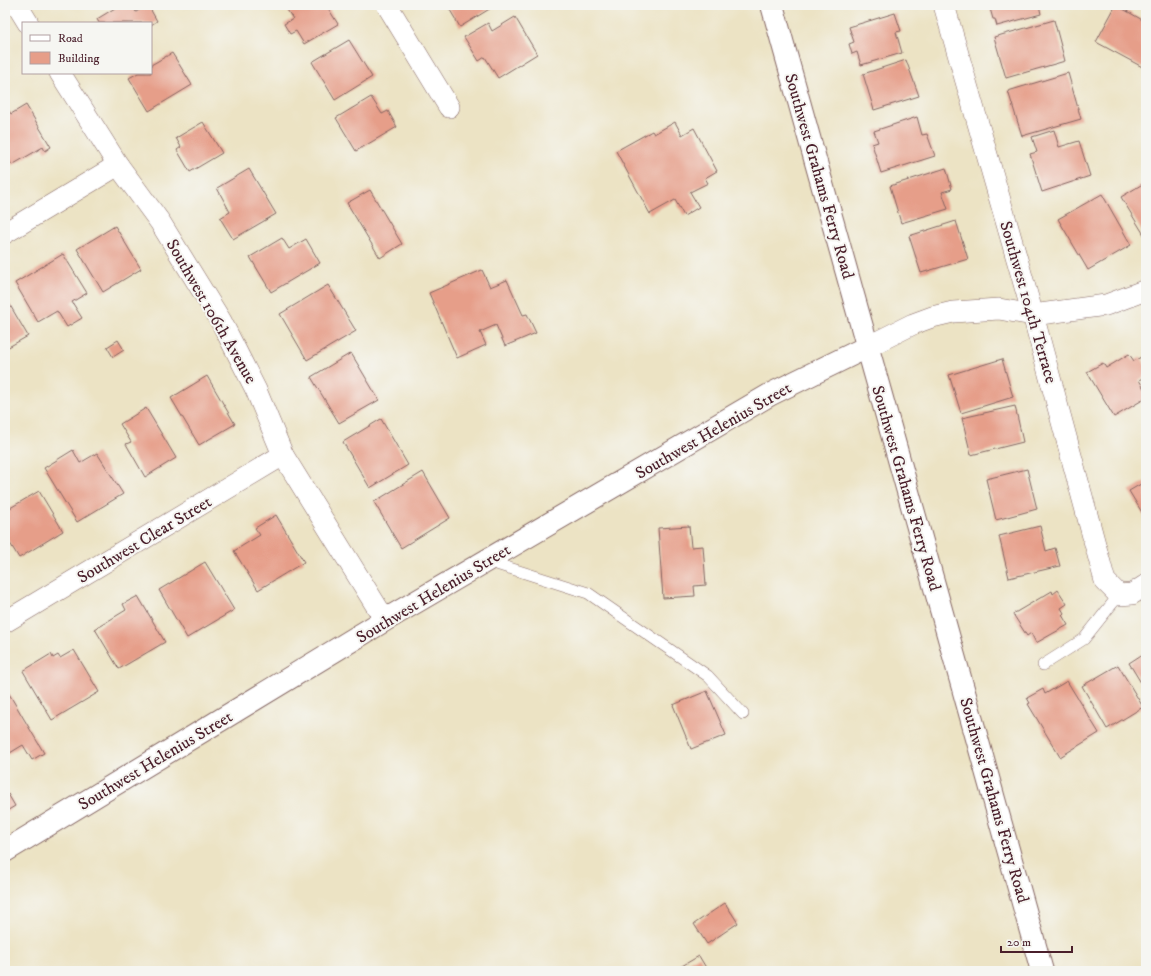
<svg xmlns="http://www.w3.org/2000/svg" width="1151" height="976" viewBox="0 0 1151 976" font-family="'IM FELL DW Pica',serif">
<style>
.building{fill:#e69e89}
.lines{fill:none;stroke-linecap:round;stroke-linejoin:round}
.service-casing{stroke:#836461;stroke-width:12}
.minor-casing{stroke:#836461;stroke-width:22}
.tertiary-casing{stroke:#836461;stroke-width:24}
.service{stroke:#fff;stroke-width:11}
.minor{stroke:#fff;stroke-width:21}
.tertiary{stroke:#fff;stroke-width:22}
.labels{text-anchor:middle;stroke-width:4;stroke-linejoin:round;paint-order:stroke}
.street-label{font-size:17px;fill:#4a1f2b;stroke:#f6f6f2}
</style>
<rect width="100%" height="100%" fill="#f6f6f2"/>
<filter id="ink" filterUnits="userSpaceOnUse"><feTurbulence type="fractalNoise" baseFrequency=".025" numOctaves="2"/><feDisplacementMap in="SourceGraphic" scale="8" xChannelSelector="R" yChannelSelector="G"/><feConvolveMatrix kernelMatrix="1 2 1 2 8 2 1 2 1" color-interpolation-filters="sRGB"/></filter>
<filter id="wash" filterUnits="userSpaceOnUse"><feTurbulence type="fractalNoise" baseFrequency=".012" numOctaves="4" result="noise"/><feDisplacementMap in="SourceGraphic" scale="16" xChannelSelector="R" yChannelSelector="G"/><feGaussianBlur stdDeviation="0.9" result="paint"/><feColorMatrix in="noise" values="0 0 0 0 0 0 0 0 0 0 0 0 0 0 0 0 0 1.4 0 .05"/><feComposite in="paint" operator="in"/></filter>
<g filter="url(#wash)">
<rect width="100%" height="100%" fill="#ece3c4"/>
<g id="blocks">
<g class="building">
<path d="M120 5H132L136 12 148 5 157 21 151 25V23H99L97 19Z"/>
<path d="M284 5H326L338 24 304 44 296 31 290 34 284 24 293 19Z"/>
<path d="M447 5H496L460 27Z"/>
<path d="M989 5H1039L1041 14 997 26 995 19H993Z"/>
<path d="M1116 5 1146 22V69L1096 42Z"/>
<path d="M895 13 901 31 896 32 902 53 861 65 857 52 852 54 849 44 854 42 849 27Z"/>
<path d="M515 17 537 54 498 78 485 57 479 61 464 37 488 23 492 31Z"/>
<path d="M1054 20 1065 61 1006 78 994 37Z"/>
<path d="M349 40 372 77 335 100 312 62Z"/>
<path d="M172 53 192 85 149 111 129 78 138 73H151V65Z"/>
<path d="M906 60 919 96 874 110 863 74Z"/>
<path d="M1068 73 1081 119 1022 136 1008 91Z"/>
<path d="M371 97 382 114 388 111 397 127 356 151 336 118Z"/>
<path d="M26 105 51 147 45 151 43 147 12 165 5 154V113L9 111 11 114Z"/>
<path d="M917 117 922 135 927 134 935 156 881 173 872 144 878 142 874 131Z"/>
<path d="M203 122 222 153 190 172 177 150 181 147 176 138Z"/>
<path d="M675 122 682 135 694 128 717 171 705 178 708 183 690 192 699 207 684 216 675 200 650 214 616 151 652 131 654 134Z"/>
<path d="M1054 130 1059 147 1079 141 1090 176 1042 192 1030 154 1037 152 1032 137Z"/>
<path d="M946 168 952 189 942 192 948 209 901 223 890 186Z"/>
<path d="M249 169 276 214 233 239 220 218 230 212 217 188Z"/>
<path d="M1146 182V238L1121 197Z"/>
<path d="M370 190 402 244 380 258 347 203Z"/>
<path d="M1102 194 1131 245 1088 270 1058 219Z"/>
<path d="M956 221 968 259 921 273 909 236Z"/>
<path d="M115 226 141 269 103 292 77 249Z"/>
<path d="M282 238 289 249 306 239 320 263 271 292 250 257Z"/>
<path d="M63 254 87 293 72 302 82 318 67 327 57 311 38 322 15 283Z"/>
<path d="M482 270 490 287 507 280 523 315 527 314 536 333 505 346 496 325 480 332 486 345 457 358 429 293Z"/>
<path d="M328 285 356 331 307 360 280 314Z"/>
<path d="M7 300 28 336 5 349V301Z"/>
<path d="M118 340 124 350 113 357 107 347Z"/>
<path d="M351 353 379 400 339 423 311 377Z"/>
<path d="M1129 354 1134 361 1141 357 1146 366V376L1139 380 1146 392V398L1114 417 1087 372 1103 363 1106 368Z"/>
<path d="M1002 359 1013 397 961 413 949 375Z"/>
<path d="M207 376 235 424 199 445 171 398Z"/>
<path d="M1015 406 1023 442 971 455 962 418Z"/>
<path d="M146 408 176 458 145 477 126 444 131 442 120 424Z"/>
<path d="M381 419 408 465 370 488 343 442Z"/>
<path d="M73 450 80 463 97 453 123 494 77 522 44 468Z"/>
<path d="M1027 469 1037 509 996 520 986 479Z"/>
<path d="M423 472 450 518 401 548 374 502Z"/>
<path d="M1146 481V519L1129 491Z"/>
<path d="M39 491 63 531 19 558 5 535V511Z"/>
<path d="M276 515 304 562 258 590 234 551 260 535 255 528Z"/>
<path d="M689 526 691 547 703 546 706 585 694 586 695 596 663 598 658 528Z"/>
<path d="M1040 526 1046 551 1055 548 1060 566 1009 578 999 536Z"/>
<path d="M205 562 234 610 187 638 159 590Z"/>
<path d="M1058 590 1067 604 1061 608 1064 613 1062 615 1068 625 1036 643 1031 633 1027 636 1013 614 1052 591 1053 594Z"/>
<path d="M138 596 165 642 119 669 95 629 126 610 123 604Z"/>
<path d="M74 650 99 692 52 720 23 671 51 654 53 658 58 655 60 658Z"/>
<path d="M1146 652V691L1129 663Z"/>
<path d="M1118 665 1143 707 1107 729 1082 686Z"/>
<path d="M1067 681 1099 733 1060 757 1028 704 1030 703 1027 698 1043 689 1045 694Z"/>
<path d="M5 687 44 753 32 760 23 745 5 756Z"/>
<path d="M707 691 726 735 691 749 673 705Z"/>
<path d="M8 794 15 806 5 812V796Z"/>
<path d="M725 903 738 923 707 944 694 924Z"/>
<path d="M699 956 708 971H676L675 970Z"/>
</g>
</g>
</g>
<g filter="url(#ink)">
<use href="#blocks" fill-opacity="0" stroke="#836461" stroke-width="1"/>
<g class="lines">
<g class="service-casing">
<g id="service">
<path d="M487 561 588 593 708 676 743 714"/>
<path d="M1043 665 1084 639 1119 595"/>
</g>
</g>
<g class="minor-casing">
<g id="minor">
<path d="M17 5 28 23"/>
<path d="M387 5 449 107"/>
<path d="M944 5 1033 315 1105 581 1119 595 1132 594 1146 585"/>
<path d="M60 73 118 165 160 222 221 321 256 390 283 455 385 620"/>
<path d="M5 233 118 165"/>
<path d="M867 347 913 324 932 317 953 312 999 309 1033 315 1106 305 1146 290"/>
<path d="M5 622 283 455"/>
</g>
</g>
<g class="tertiary-casing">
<g id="tertiary">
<path d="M772 5 1042 971"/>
<path d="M5 851 385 620 771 394 867 347"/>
</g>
</g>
<use href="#service" class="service"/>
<use href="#minor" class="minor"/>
<use href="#tertiary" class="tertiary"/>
</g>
</g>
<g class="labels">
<g class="street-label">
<text transform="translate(820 176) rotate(74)" y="6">Southwest Grahams Ferry Road</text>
<text transform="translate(1029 302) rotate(74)" y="6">Southwest 104th Terrace</text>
<text transform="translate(212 311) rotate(60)" y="6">Southwest 106th Avenue</text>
<text transform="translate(713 430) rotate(-30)" y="6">Southwest Helenius Street</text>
<text transform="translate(907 488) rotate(74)" y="6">Southwest Grahams Ferry Road</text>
<text transform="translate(144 539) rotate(-31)" y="6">Southwest Clear Street</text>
<text transform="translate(433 593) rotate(-31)" y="6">Southwest Helenius Street</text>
<text transform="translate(155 760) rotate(-31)" y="6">Southwest Helenius Street</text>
<text transform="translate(995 800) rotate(74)" y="6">Southwest Grahams Ferry Road</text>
</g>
</g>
<rect width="1151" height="976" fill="none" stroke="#f6f6f2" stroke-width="20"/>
<rect x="22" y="22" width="130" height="52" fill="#f6f6f2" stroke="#b1a0a2"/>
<rect x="30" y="35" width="20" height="6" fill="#ffffff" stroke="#b1a0a2"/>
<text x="58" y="42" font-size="12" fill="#4a1f2b">Road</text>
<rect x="30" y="52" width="20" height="12" fill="#e69e89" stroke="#b1a0a2"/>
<text x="58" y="62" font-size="12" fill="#4a1f2b">Building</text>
<path d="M1001 946v6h71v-6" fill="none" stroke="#4a1f2b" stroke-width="2"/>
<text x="1007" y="946" font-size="12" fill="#4a1f2b" stroke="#f6f6f2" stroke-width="3" paint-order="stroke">20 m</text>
</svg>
